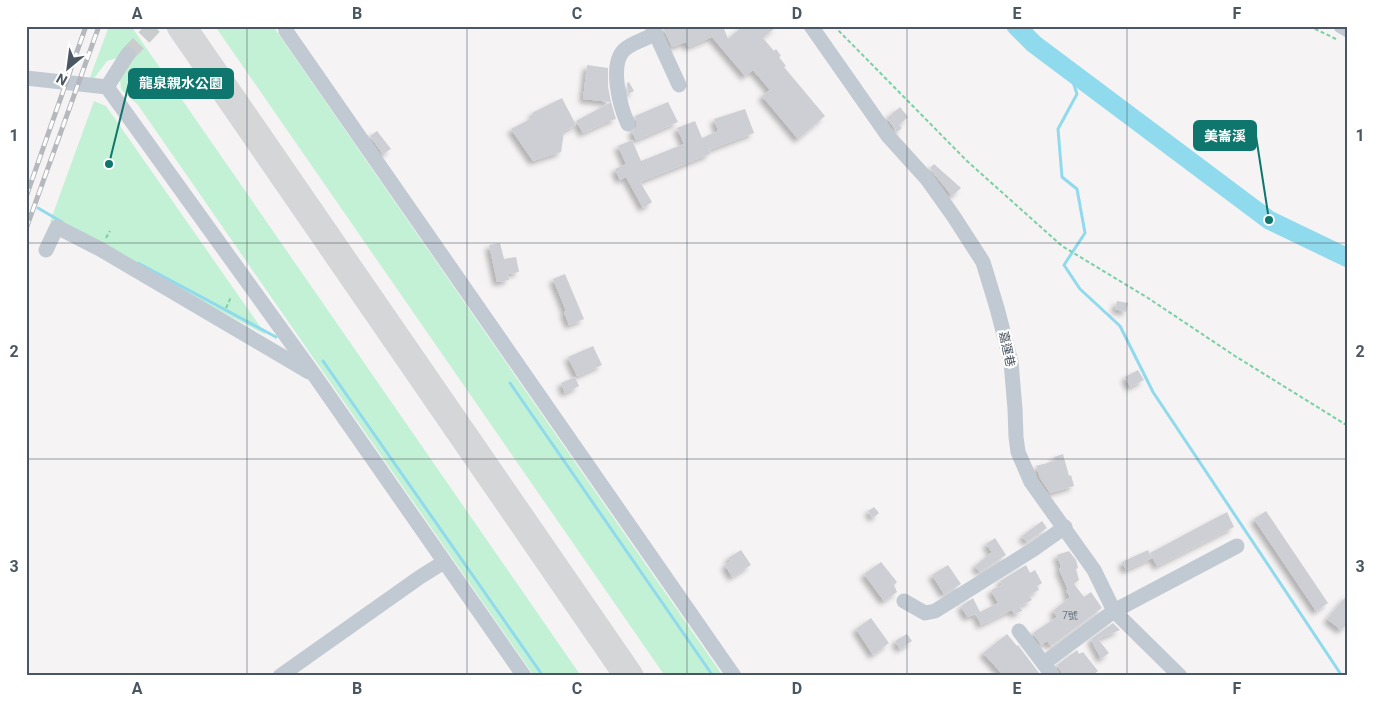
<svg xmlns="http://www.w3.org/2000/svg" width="1374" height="702" viewBox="0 0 1374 702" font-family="Roboto,'Noto Sans TC',sans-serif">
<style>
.green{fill:#c3f1d5}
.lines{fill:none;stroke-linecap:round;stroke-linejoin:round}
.stream{stroke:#90daee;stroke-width:3}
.river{stroke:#90daee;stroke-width:19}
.taxiway{stroke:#d5d6d8;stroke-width:29}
.building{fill:#cdcfd5;filter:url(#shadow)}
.minor-tunnel{stroke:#caccce;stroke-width:15;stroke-dasharray:15 8;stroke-linecap:butt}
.path{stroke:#7ad0a6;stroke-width:2;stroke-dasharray:4 2.5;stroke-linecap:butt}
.minor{stroke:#c1cad2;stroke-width:15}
.rail-casing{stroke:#b5b8bd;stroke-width:5}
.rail{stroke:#fff;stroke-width:3;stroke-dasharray:9;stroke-linecap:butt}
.grid{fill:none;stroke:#4a5661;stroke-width:1;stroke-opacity:0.55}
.labels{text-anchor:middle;stroke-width:4.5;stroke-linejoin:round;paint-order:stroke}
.number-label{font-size:10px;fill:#6b747e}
.street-label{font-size:12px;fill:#4a5661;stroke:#fff}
.leader{fill:none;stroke:#0f766e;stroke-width:2}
.callout-dot{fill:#0f766e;stroke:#fff;stroke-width:2}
.callout{fill:#0f766e;stroke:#0f766e;stroke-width:2}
.callout-label{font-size:14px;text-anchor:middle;font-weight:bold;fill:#fff}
.neatline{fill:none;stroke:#4a5661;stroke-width:2}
.grid-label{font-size:16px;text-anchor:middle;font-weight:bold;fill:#4a5661}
</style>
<defs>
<filter id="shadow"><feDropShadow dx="-4" dy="4" stdDeviation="2.5" flood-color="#0004"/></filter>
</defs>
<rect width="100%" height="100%" fill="#f5f3f3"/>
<g class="green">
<path d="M109 26H131L581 676H534L138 105 121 89 118 58 107 61 92 81 89 80Z"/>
<path d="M215 26H273L723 676H665Z"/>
<path d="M94 101 106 106 266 335 50 222Z"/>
</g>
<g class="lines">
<g class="stream">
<path d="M1069 70 1077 94 1058 129 1062 177 1077 189 1085 233 1064 265 1080 289 1120 326 1153 392 1342 676"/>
<path d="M38 208 62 222"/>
<path d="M138 263 276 337"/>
<path d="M323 361 543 676"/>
<path d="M510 383 713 676"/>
</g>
<path class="river" d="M1016 26 1034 44 1269 220 1348 258"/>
<path class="taxiway" d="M181 26 629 676"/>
</g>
<g class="building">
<path d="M667 26H723L728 39 743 26H777L763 38 774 51 776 49 781 56 779 57 786 66 784 67 825 116 798 139 762 96 770 90 753 70 745 76 712 37 688 47 686 42 672 47 663 28Z"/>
<path d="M587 65 608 68V87L611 102 583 99Z"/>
<path d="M629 82 634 91 628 94 627 83Z"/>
<path d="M562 98 576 125 564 131 561 152 533 161 511 129 534 117 532 113Z"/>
<path d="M611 102 616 119 609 121 583 133 576 121Z"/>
<path d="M668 102 678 122 636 140 632 132 637 126 635 116Z"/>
<path d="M900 107 908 117 899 125 902 128 897 132 887 118Z"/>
<path d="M745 109 754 133 709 150 710 154 640 182 652 202 643 208 626 177 620 180 615 169 626 164 618 146 632 140 641 161 684 144 677 128 695 121 702 138 718 131 714 119Z"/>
<path d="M377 131 391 149 383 154 370 136Z"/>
<path d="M934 164 961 188 952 196 930 168Z"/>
<path d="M500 243 504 259 516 257 519 272 508 274 509 280 497 282 489 245Z"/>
<path d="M565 274 584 319 569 325 564 312 566 311 553 279Z"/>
<path d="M1117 301 1128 303 1126 312 1115 309Z"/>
<path d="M593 346 602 365 577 376 568 357Z"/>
<path d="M1138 370 1144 380 1130 387 1125 377Z"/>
<path d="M575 377 579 386 565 393 561 383Z"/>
<path d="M1063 454 1069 476 1071 475 1074 486 1050 493 1040 478 1036 466 1055 461 1054 457Z"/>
<path d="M874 507 879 513 873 518 868 511Z"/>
<path d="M1266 511 1328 603 1316 611 1254 519Z"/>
<path d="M1227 512 1234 527 1157 566 1150 553Z"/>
<path d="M1042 521 1047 528 1027 542 1022 536Z"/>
<path d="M995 538 1006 555 980 572 975 566 992 552 986 544Z"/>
<path d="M741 550 751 565 732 577 725 565 731 561 728 558Z"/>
<path d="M1148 550 1152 558 1126 570 1122 562Z"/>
<path d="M1069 551 1076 560 1078 568 1076 569 1079 580 1074 584 1084 597 1091 592 1102 608 1051 646 1047 641 1041 645 1033 633 1057 617 1053 611 1070 597 1066 591 1068 590 1059 569 1061 567 1057 555Z"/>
<path d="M881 562 897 582 894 585 897 592 884 601 864 574Z"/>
<path d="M948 565 961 584 944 594 932 575Z"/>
<path d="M1026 565 1030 573 1035 570 1042 583 1037 586 1039 590 1029 595 1032 600 1020 606 1022 611 1014 614 1012 610 981 625 976 614 967 617 961 606 973 598 980 612 998 603 991 590 1002 585 1000 581Z"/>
<path d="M1348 594V623L1341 630 1327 619Z"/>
<path d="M871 618 889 643 873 655 856 629Z"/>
<path d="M1113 623 1120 630 1098 639 1109 653 1101 659 1091 639Z"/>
<path d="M907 634 912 641 900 649 895 641Z"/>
<path d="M1007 634 1017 646 1018 645 1039 673 1035 676H1004L983 653Z"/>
<path d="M1077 650 1079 654 1083 652 1098 671 1092 676H1064L1057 665Z"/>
</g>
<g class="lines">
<path class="minor-tunnel" d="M128 54 155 26"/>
<g class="path">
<path d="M834 26 967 161 1062 246 1148 298 1235 356 1348 426"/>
<path d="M1309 26 1336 39"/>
<path d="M106 238 110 231"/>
<path d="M226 308 231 297"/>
</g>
<g class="minor">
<path d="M285 26 286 31 734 676"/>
<path d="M652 26 679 85"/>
<path d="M811 26 888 136 927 179 954 217 983 262 997 308 1011 362 1015 409 1016 437 1018 452 1031 482 1094 570 1114 611 1180 676"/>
<path d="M1341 26 1348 30"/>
<path d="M26 78 107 87 315 376 524 676"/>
<path d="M107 87 128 54"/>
<path d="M628 124C620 107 609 65 624 50 631 43 646 39 655 34"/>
<path d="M46 250 57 227 100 249 309 372"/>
<path d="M904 601 925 613 935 611 1034 549 1065 527"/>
<path d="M1019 631 1053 676"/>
<path d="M1044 663 1114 611 1237 546"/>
<path d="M280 676 420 577 444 562"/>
</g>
<g class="rail-casing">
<g id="rail">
<path d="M26 197 86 26"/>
<path d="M26 229 99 26"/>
</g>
</g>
<use href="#rail" class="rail"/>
</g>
<path class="grid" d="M247 26V676M467 26V676M687 26V676M907 26V676M1127 26V676M26 243H1348M26 459H1348"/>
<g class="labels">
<g class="number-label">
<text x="1070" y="619">7號</text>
</g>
<g class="street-label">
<text transform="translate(1007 349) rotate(78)" y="4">嘉運巷</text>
</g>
</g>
<path class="leader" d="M109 164L129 83M1269 220L1256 136"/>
<g class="callout-dot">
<circle cx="109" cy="164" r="5"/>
<circle cx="1269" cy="220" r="5"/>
</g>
<g class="callout">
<rect x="129" y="69" width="104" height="29" rx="5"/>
<rect x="1194" y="121" width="62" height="29" rx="5"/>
</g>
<g class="callout-label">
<text x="181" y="88">龍泉親水公園</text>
<text x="1225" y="141">美崙溪</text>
</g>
<rect width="1374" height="702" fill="none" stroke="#ffffff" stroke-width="55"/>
<g transform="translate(68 68) rotate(209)" stroke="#ffffff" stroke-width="4" paint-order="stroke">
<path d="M0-4L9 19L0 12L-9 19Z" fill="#4a5661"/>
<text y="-8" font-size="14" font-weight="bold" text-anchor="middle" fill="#4a5661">N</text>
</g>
<rect x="28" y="28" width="1318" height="646" class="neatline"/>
<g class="grid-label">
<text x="137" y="19">A</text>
<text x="357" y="19">B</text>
<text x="577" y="19">C</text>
<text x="797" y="19">D</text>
<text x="1017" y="19">E</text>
<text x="1237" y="19">F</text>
<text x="14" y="141">1</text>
<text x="1360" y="141">1</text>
<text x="14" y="357">2</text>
<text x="1360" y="357">2</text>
<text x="14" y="572">3</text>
<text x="1360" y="572">3</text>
<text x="137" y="694">A</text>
<text x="357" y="694">B</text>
<text x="577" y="694">C</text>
<text x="797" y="694">D</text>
<text x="1017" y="694">E</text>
<text x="1237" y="694">F</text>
</g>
</svg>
